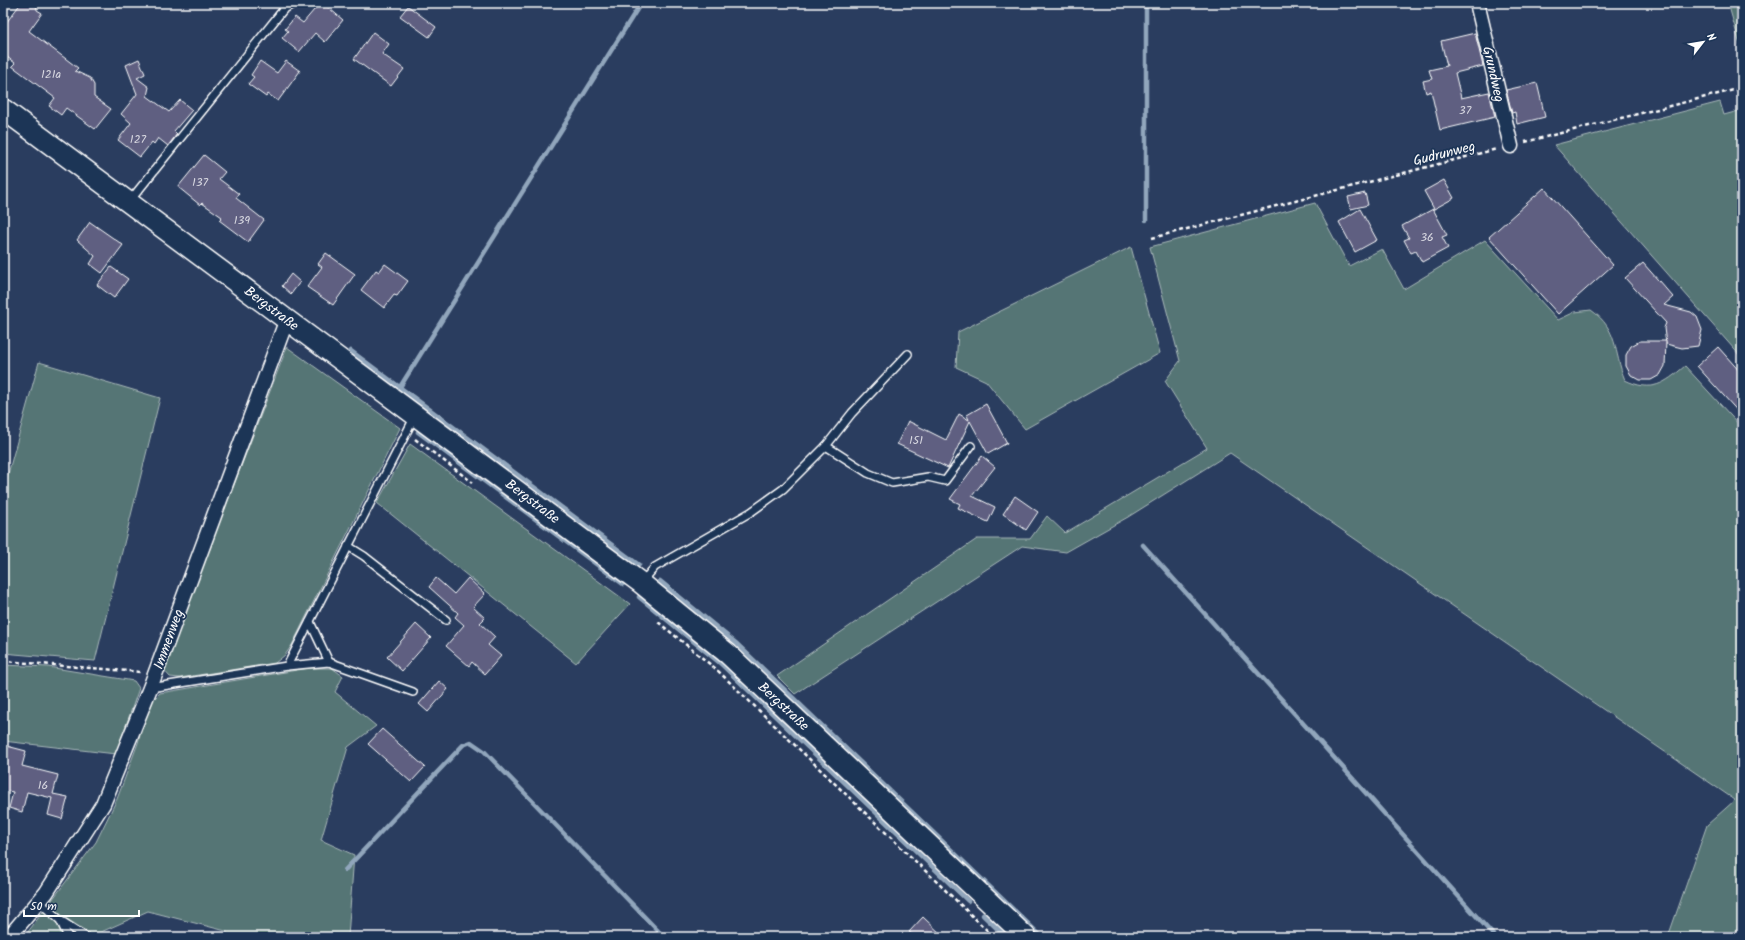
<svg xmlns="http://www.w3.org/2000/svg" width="1745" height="940" viewBox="0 0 1745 940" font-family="Kalam,sans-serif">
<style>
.green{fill:#547474;stroke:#aababa}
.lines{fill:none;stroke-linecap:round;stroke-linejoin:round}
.stream{stroke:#91a6bc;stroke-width:4.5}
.building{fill:#5e5e81;stroke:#fff}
.lane-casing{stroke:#fff;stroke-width:10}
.street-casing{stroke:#fff;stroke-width:17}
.secondary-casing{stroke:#fff;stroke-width:23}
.path{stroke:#fff;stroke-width:2.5;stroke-dasharray:4 3;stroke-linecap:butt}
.lane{stroke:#1d3557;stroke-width:7}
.street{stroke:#1d3557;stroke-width:14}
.secondary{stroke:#1d3557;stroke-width:20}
.labels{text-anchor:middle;stroke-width:3.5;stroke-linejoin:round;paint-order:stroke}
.number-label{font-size:12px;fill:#d7d7e0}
.street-label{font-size:14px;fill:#fff;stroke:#1d3557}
</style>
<rect width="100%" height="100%" fill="#2a3d5f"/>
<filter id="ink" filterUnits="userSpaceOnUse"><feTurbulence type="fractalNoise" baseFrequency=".025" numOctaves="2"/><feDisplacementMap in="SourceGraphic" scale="8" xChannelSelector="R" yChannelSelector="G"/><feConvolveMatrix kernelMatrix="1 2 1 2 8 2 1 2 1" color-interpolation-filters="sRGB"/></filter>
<g filter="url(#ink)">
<g class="green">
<path d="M1728 3H1742V52Z"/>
<path d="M1720 102 1724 115 1742 110V358L1554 145Z"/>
<path d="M1315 203 1349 266 1382 249 1404 289 1485 240 1558 320 1575 312 1591 310C1619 330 1613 351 1625 380 1652 393 1664 384 1685 366L1742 428V914L1734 937H1668L1707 825 1735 800 1230 453 1128 517 1066 552 1022 546 795 694 777 676 977 539H1030L1047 516 1065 533 1207 448 1165 381 1180 361 1150 247Z"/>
<path d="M1131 247 1160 353 1025 429 986 381 956 367 958 332Z"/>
<path d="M287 347 400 428 292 645 285 655 275 663 179 678 170 677 163 669Z"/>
<path d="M39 362 160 398 95 661 3 653V492Z"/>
<path d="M410 444 630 604 576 663 377 503Z"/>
<path d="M3 665 48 667 134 681 139 688 116 754 3 741Z"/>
<path d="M309 668H332L343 676 335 692 376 726 348 747 321 840 354 855 348 937H229L226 931 148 911 90 937H24L96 842 117 799 138 743 148 705 160 693Z"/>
</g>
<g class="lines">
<g class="stream">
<path d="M1146 3V220"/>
<path d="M351 351 639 565"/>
<path d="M400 387 641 3"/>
<path d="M418 432 623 584"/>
<path d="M1143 545 1495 937"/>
<path d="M660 581 737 644 1042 937"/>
<path d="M639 597 720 663 968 901"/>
<path d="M345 870 463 745 471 742 484 751 664 937"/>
<path d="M983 915 1006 937"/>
</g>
</g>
<g class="building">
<path d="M21 3H36L37 10 42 13 29 31 78 68 75 71 90 78 94 85V97L111 109 95 129 66 108 61 115 49 106 55 98 12 66 15 63 3 54V27Z"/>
<path d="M320 3H323L343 20 325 42 315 33 299 52 282 38 288 31 285 29 295 17 303 23Z"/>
<path d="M408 6 436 27 429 37 400 16Z"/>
<path d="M373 32 389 44 382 54 404 69 391 86 354 59Z"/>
<path d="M1475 33 1483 66 1455 73 1461 98 1489 92 1495 117 1440 130 1431 91 1426 93 1423 81 1432 79 1429 70 1447 66 1441 41Z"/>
<path d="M139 59 145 74 137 78 149 87 147 96 169 112 180 100 192 110 174 131 177 134 168 146 158 138 154 144 152 142 140 157 118 140 131 123 121 114 137 94 126 65Z"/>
<path d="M260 61 277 73 286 61 300 71 278 101 268 94 266 97 248 84 254 77 251 75Z"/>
<path d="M1537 83 1545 117 1517 124 1515 112 1512 113 1506 90Z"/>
<path d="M204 155 225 172 219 179 239 194 236 198 264 220 248 242 219 220 222 217 202 203 200 205 178 187Z"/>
<path d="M1444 180 1454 198 1434 209 1424 191Z"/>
<path d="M1544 188 1613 265 1558 314 1489 237Z"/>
<path d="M1365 193 1368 205 1351 209 1348 197Z"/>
<path d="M1360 209 1377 240 1355 252 1339 222Z"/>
<path d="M1433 209 1447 235 1442 237 1448 248 1422 262 1416 251 1411 253 1404 240 1409 238 1402 226Z"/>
<path d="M90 222 123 245 102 273 90 264 95 256 77 240Z"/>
<path d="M326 253 355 274 333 305 307 287 322 267 318 264Z"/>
<path d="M1643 263 1673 297 1664 305 1691 312 1697 317 1702 330 1698 346 1682 348 1666 344 1664 328 1666 323 1625 278Z"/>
<path d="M385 264 408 281 397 296 394 295 384 308 361 290 376 270 379 272Z"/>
<path d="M111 267 128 279 114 298 97 285Z"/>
<path d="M291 274 300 282 291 294 282 286Z"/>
<path d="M1640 341H1666L1665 366 1660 375 1651 380H1640L1631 375 1626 366V355L1631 346Z"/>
<path d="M1718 347 1742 374V416L1697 366Z"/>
<path d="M986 404 1007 443 988 454 970 421 948 468 897 444 908 421 946 440 959 414 969 420 967 415Z"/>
<path d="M982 456 995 467 972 496 995 507 988 522 958 508 960 504 950 499Z"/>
<path d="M1015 496 1038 512 1026 530 1003 514Z"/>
<path d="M436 578 454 594 468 578 485 594 473 607 485 618 480 623 495 637 488 645 501 656 485 674 472 662 469 666 446 646 464 625 455 617 458 613 429 587Z"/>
<path d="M416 624 431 638 402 671 387 657Z"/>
<path d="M439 681 448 689 428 712 419 704Z"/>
<path d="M382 729 425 767 411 782 368 744Z"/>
<path d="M3 745 26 751 22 766 58 775 53 794 68 797 62 819 48 815 52 798 27 792 22 812 9 808 13 792 3 790Z"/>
<path d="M923 917 944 937H917L909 932Z"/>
</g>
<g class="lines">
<g class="lane-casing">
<g id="lane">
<path d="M129 202 283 10 294 3"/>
<path d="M826 446 868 473 892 483 928 477 945 481 971 446"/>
<path d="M348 546 364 556 446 620"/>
<path d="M642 582 655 567 751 512 783 489 826 446 852 413 908 354"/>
<path d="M310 622 329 662"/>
<path d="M287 666 415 416"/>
<path d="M150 688 287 666 329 662 413 692"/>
<path d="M39 902 60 920 68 937"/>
<path d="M63 922 86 937"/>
</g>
</g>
<g class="street-casing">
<g id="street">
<path d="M1477 3 1511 146"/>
<path d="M9 937 46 893 103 804 150 688 287 319"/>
</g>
</g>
<g class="secondary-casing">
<path id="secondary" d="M3 109 641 583 728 654 1026 937"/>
</g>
<g class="path">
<path d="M1525 142 1742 88"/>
<path d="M1152 238 1497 149"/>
<path d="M415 439 472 482"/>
<path d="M658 622 716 669 994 937"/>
<path d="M3 661 141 672"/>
</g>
<use href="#lane" class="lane"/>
<use href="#street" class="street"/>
<use href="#secondary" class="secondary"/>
</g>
</g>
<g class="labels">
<g class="number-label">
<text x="51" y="78">121a</text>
<text x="1465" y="114">37</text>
<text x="138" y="143">127</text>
<text x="200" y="186">137</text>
<text x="242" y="224">139</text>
<text x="1427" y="241">36</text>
<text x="916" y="444">151</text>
<text x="43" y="789">16</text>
</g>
<g class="street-label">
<text transform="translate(1494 74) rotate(77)" y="5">Grundweg</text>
<text transform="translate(1444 153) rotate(-14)" y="5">Gudrunweg</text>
<text transform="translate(272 308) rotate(37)" y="5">Bergstraße</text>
<text transform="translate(533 501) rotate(37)" y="5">Bergstraße</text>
<text transform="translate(168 639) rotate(-70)" y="5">Immenweg</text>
<text transform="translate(784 706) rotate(43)" y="5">Bergstraße</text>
</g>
</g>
<rect width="1745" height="940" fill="none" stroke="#1d3557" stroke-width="16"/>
<rect x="8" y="8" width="1729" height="924" fill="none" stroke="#fff" stroke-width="1.5" filter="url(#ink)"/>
<g transform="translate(1703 42) rotate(59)" stroke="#1d3557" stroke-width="3" paint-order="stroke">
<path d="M0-3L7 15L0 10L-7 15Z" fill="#ffffff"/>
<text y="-6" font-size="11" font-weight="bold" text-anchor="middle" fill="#ffffff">N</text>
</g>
<path d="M24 910v6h115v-6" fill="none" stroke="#ffffff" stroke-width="2"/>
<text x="30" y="910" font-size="12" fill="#ffffff" stroke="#1d3557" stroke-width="3" paint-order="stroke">50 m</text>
</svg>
